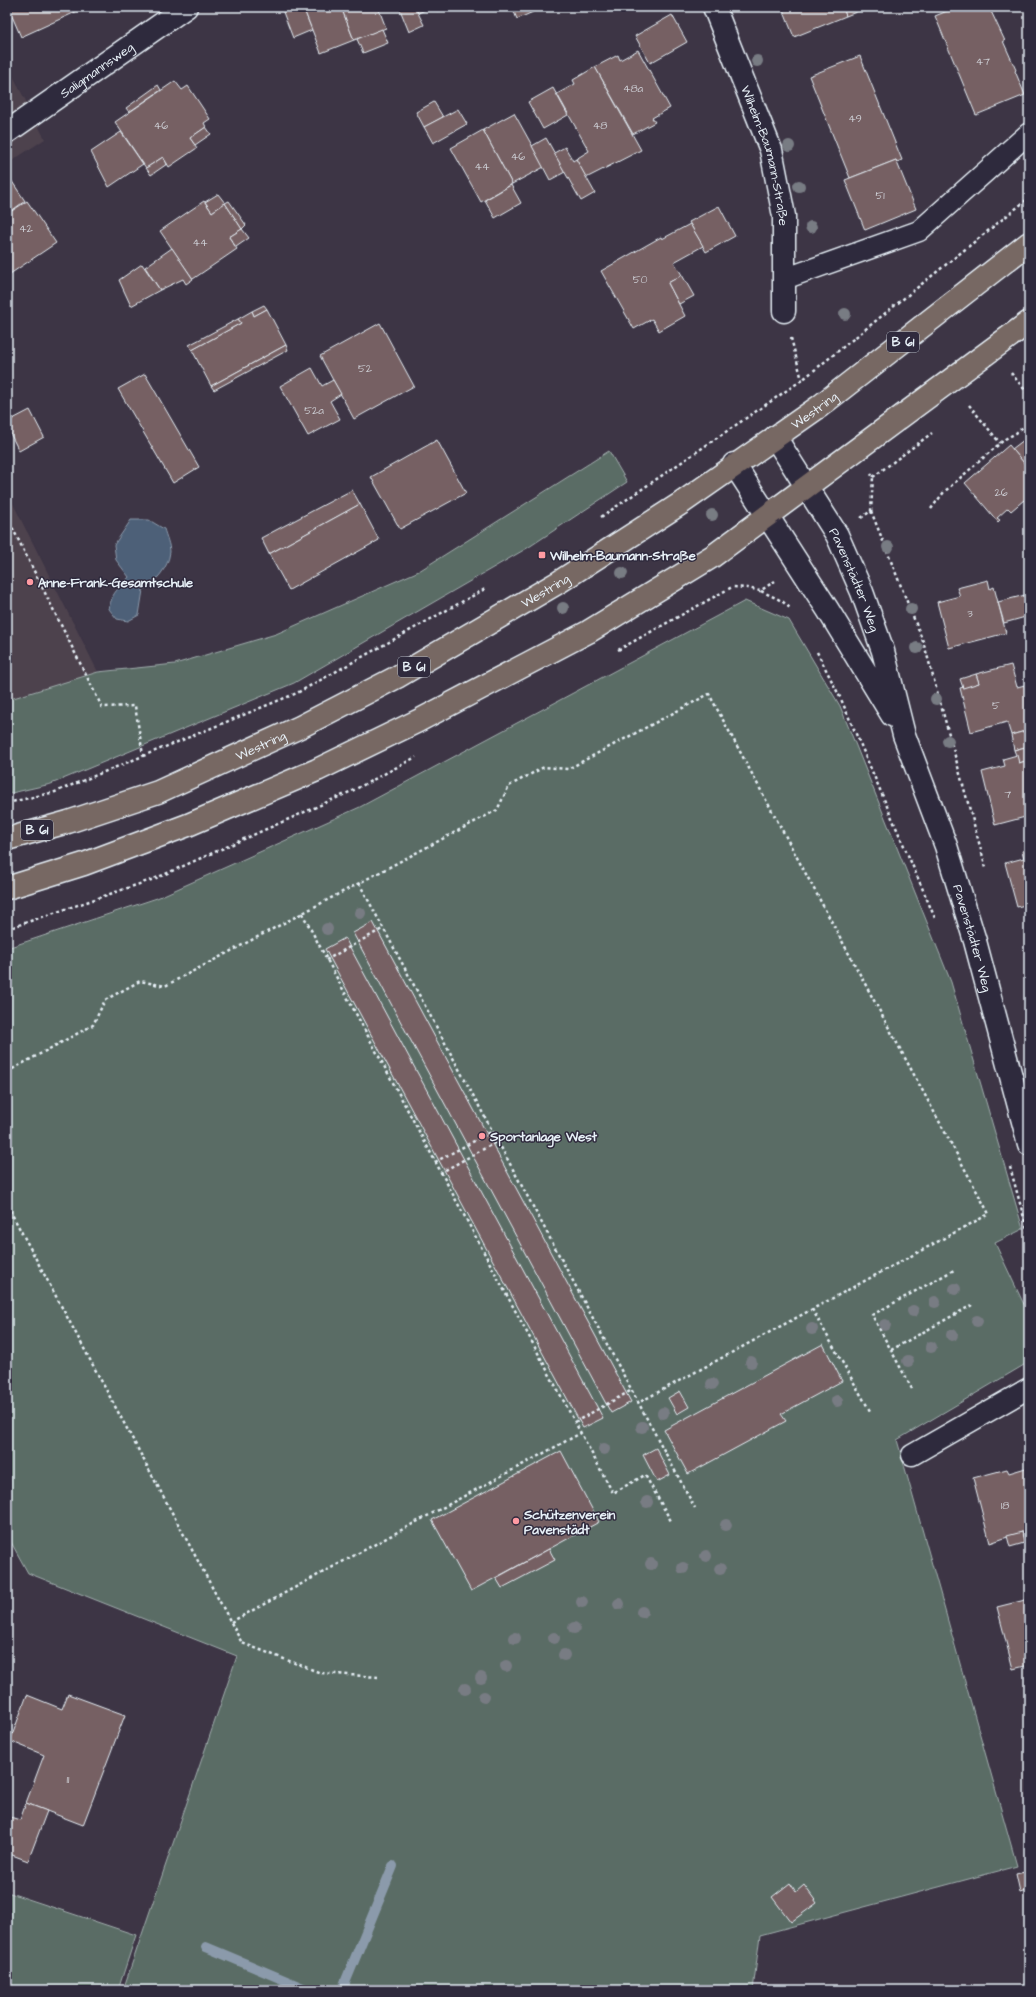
<svg xmlns="http://www.w3.org/2000/svg" width="1036" height="1997" viewBox="0 0 1036 1997" font-family="'Architects Daughter',sans-serif">
<style>
.built{fill:#4e424e}
.green{fill:#5a6c65;stroke:#a1aeae}
.water{fill:#4d6078;stroke:#8b9aab}
.lines{fill:none;stroke-linecap:round;stroke-linejoin:round}
.stream{stroke:#8b9aab;stroke-width:10}
.building{fill:#766163;stroke:#e8f1f8}
.service-casing{stroke:#e8f1f8;stroke-width:23}
.minor-casing{stroke:#e8f1f8;stroke-width:25}
.primary-casing{stroke:#e8f1f8;stroke-width:25}
.path{stroke:#e8f1f8;stroke-width:2.5;stroke-dasharray:3 3;stroke-linecap:butt}
.service{stroke:#2f2a3d;stroke-width:20}
.minor{stroke:#2f2a3d;stroke-width:22}
.primary{stroke:#776864;stroke-width:22}
.tree{fill:#787b83}
.poi-dot{fill:#ff9aa2;stroke:#2f2a3d;stroke-width:1.5}
.labels{text-anchor:middle;stroke-width:3;stroke-linejoin:round;paint-order:stroke}
.number-label{font-size:11px;fill:#cccdd3}
.shield{fill:#2f2a3d;stroke:#b0b5c0;stroke-width:1}
.shield-label{font-size:12px;font-weight:bold;fill:#e8f1f8}
.street-label{font-size:13px;fill:#e8f1f8;stroke:#2f2a3d}
.poi-label{font-size:13px;font-weight:bold;fill:#e8f1f8;stroke:#2f2a3d;text-anchor:start}
</style>
<rect width="100%" height="100%" fill="#3d3545"/>
<filter id="ink" filterUnits="userSpaceOnUse"><feTurbulence type="fractalNoise" baseFrequency=".025" numOctaves="2"/><feDisplacementMap in="SourceGraphic" scale="8" xChannelSelector="R" yChannelSelector="G"/><feConvolveMatrix kernelMatrix="1 2 1 2 8 2 1 2 1" color-interpolation-filters="sRGB"/></filter>
<g filter="url(#ink)">
<g class="built">
<path d="M7 64 45 139 7 164Z"/>
<path d="M7 492 98 672 7 700Z"/>
</g>
<g class="green">
<path d="M609 451 627 482 529 547 294 683 51 784 7 794V700L98 672 175 664 276 634 419 571Z"/>
<path d="M745 601 789 620 840 706 951 982 1023 1229 995 1243 1029 1315V1362L897 1440 1017 1866 760 1935 753 1990H123L237 1656 28 1573 7 1535V948L157 898 360 807Z"/>
<path d="M7 1892 136 1935 118 1990H7Z"/>
</g>
<path class="water" d="M131 520H149L164 529C166 536 170 545 170 552 168 569 156 581 143 590L139 615 128 621 117 619 109 609C113 589 118 591 129 577L116 560 114 545Z"/>
<g class="lines">
<g class="stream">
<path d="M206 1947 308 1990"/>
<path d="M342 1990 393 1866"/>
</g>
</g>
<g class="building">
<path d="M8 7H82L79 8 80 10 21 37Z"/>
<path d="M281 7H303L312 30 293 38Z"/>
<path d="M303 7H341L354 40 321 53Z"/>
<path d="M341 7H378L386 28 354 40Z"/>
<path d="M399 7H415L424 25 409 32Z"/>
<path d="M415 7H433L418 13Z"/>
<path d="M435 7H447L437 11Z"/>
<path d="M491 7H503L493 11Z"/>
<path d="M512 7H531L533 12 517 19Z"/>
<path d="M782 7H843L846 16 794 37Z"/>
<path d="M843 7H869L846 16Z"/>
<path d="M957 7H989L1005 41H1003L1016 70 1015 71 1025 95 976 115 935 16Z"/>
<path d="M672 15 687 42 650 63 635 36Z"/>
<path d="M382 29 388 43 363 53 357 39Z"/>
<path d="M638 50 670 108 652 118 655 122 633 134 595 67 618 55 620 60Z"/>
<path d="M860 56 902 160 897 162 896 160 850 178 809 76Z"/>
<path d="M595 67 641 150 586 178 576 159 589 151 557 94 575 84 573 80Z"/>
<path d="M175 81 182 90 188 86 210 119 204 123 206 127 190 138 197 148 169 167 163 157 146 168 115 122Z"/>
<path d="M158 85 161 90 129 112 126 108Z"/>
<path d="M553 88 568 115 543 129 528 102Z"/>
<path d="M434 102 443 117 424 127 416 112Z"/>
<path d="M458 109 467 124 433 143 424 127Z"/>
<path d="M514 113 544 167 512 184 483 130Z"/>
<path d="M206 127 211 134 195 145 190 138Z"/>
<path d="M483 130 512 184 481 202 451 148Z"/>
<path d="M121 132 143 164 109 187 91 152Z"/>
<path d="M546 138 565 172 550 180 532 146Z"/>
<path d="M565 147 573 161 576 159 595 193 581 201 554 153Z"/>
<path d="M163 157 167 164 151 175 146 168Z"/>
<path d="M896 160 916 209 865 230 845 180Z"/>
<path d="M7 174 25 201 7 214Z"/>
<path d="M511 185 521 203 495 218 485 200Z"/>
<path d="M218 194 225 203 212 212 205 202Z"/>
<path d="M27 201 56 243 7 276V214Z"/>
<path d="M204 201 212 212 225 203 242 229 229 237 237 249 193 279 160 231Z"/>
<path d="M229 201 246 225 242 229 225 203Z"/>
<path d="M719 206 735 236 706 252 689 222Z"/>
<path d="M690 224 703 246 674 262 682 275 668 283 685 316 659 331 652 319 634 329 601 271 661 237 662 239Z"/>
<path d="M242 229 249 238 236 247 229 237Z"/>
<path d="M172 248 193 279 186 284 183 279 160 290 145 267Z"/>
<path d="M142 264 160 290 131 306 119 280Z"/>
<path d="M682 275 694 296 679 304 668 283Z"/>
<path d="M264 305 267 309 254 316 252 311Z"/>
<path d="M267 309 286 345 211 386 192 350 241 323 238 319 252 311 254 316Z"/>
<path d="M238 319 241 323 192 350 189 345Z"/>
<path d="M380 323 414 386 354 419 320 356Z"/>
<path d="M286 345 288 350 214 390 211 386Z"/>
<path d="M312 368 322 386 333 380 341 394 330 401 340 419 308 436 280 386Z"/>
<path d="M145 374 199 467 173 483 118 389Z"/>
<path d="M30 410 44 437 19 451 7 427V422Z"/>
<path d="M1029 436V469L1012 449Z"/>
<path d="M437 440 466 493 400 529 371 477Z"/>
<path d="M1009 445 1029 469V507L1024 500 1011 511 1008 508 997 518 1000 520 998 522 965 483Z"/>
<path d="M352 490 360 504 269 554 261 538Z"/>
<path d="M360 504 379 540 289 590 269 554Z"/>
<path d="M988 580 990 589 994 587 1006 633 949 648 937 602 960 596 957 588Z"/>
<path d="M1029 594V616L1004 623 998 602Z"/>
<path d="M1011 665 1017 687 1029 684V730L1011 735 1007 722 971 732 960 688 979 683 976 674Z"/>
<path d="M976 674 979 683 963 688 960 679Z"/>
<path d="M1029 730V746L1014 750 1011 735Z"/>
<path d="M1029 746V760L1019 763 1014 750Z"/>
<path d="M1017 755 1019 763 1029 760V816L995 825 982 772 1005 766 1003 759Z"/>
<path d="M1029 849V904L1017 907 1005 863 1024 858 1022 851Z"/>
<path d="M373 922 631 1402 611 1413 353 933Z"/>
<path d="M345 938 603 1418 583 1428 325 949Z"/>
<path d="M823 1344 842 1381 781 1414 786 1421 688 1474 664 1430Z"/>
<path d="M680 1391 689 1407 677 1414 668 1398Z"/>
<path d="M656 1448 670 1475 657 1482 643 1455Z"/>
<path d="M561 1451 599 1522 471 1591 432 1520Z"/>
<path d="M1029 1467V1539L1024 1540 1022 1532 990 1543 973 1478 1007 1469 1009 1473Z"/>
<path d="M1022 1532 1024 1543 1010 1547 1007 1536Z"/>
<path d="M549 1549 555 1560 502 1588 496 1578Z"/>
<path d="M1029 1599V1665L1013 1669 997 1607Z"/>
<path d="M68 1694 125 1715 83 1825 26 1803 44 1755 10 1741 27 1695 62 1709Z"/>
<path d="M26 1803 47 1811 28 1861 7 1853V1825L10 1817 20 1820Z"/>
<path d="M1029 1871V1889L1020 1892 1016 1874Z"/>
<path d="M790 1883 796 1892 804 1885 817 1903 791 1922 772 1897Z"/>
</g>
<g class="lines">
<g class="service-casing">
<g id="service">
<path d="M784 279 919 231 1029 133"/>
<path d="M912 1455 1029 1388"/>
</g>
</g>
<g class="minor-casing">
<g id="minor">
<path id="s1" d="M714 7 771 150 784 216V311"/>
<path id="s2" d="M7 132 186 7"/>
<path id="s3" d="M775 437 837 535 862 592 883 651 904 735 946 846 975 941 1029 1144"/>
<path d="M734 464 828 610 892 715"/>
</g>
</g>
<g class="primary-casing">
<g id="primary">
<path id="s4" d="M7 839 68 822 158 792 300 727 397 677 559 582 680 504 820 406 1029 243"/>
<path d="M7 888 84 864 188 825 317 770 418 721 588 632 713 556 1029 322"/>
</g>
</g>
<g class="path">
<path d="M791 338 802 380"/>
<path d="M1011 373 1029 395"/>
<path d="M969 405 1000 443"/>
<path d="M873 477 932 433"/>
<path d="M931 509 944 492 1005 439 1016 433 1029 422"/>
<path d="M871 511 924 644 986 868"/>
<path d="M7 517 102 707 135 706 143 755"/>
<path d="M601 517 802 380 1029 198"/>
<path d="M861 518 871 511 873 477 871 474"/>
<path d="M761 591 782 601 791 609"/>
<path d="M618 650 732 587 748 588 760 591 775 581"/>
<path d="M817 652 841 699 935 918"/>
<path d="M7 803 55 792 297 693 485 589"/>
<path d="M359 883 695 1508"/>
<path d="M302 913 613 1493 645 1475 671 1521"/>
<path d="M7 929 154 879 352 791 416 757"/>
<path d="M326 960 384 928"/>
<path d="M7 1072 93 1025 105 1000 140 981 165 986 497 810 509 786 544 767 568 769 709 694 989 1214 638 1403"/>
<path d="M435 1162 493 1131"/>
<path d="M1010 1167 1029 1236"/>
<path d="M440 1173 498 1141"/>
<path d="M7 1205 242 1643 321 1673 378 1677"/>
<path d="M812 1309 870 1411"/>
<path d="M891 1350 972 1305"/>
<path d="M912 1389 872 1315 954 1270"/>
<path d="M575 1422 632 1390"/>
<path d="M231 1622 581 1433"/>
</g>
<use href="#service" class="service"/>
<use href="#minor" class="minor"/>
<use href="#primary" class="primary"/>
</g>
<g class="tree">
<circle cx="757" cy="61" r="6"/>
<circle cx="789" cy="146" r="6"/>
<circle cx="799" cy="186" r="6"/>
<circle cx="811" cy="227" r="6"/>
<circle cx="845" cy="314" r="6"/>
<circle cx="712" cy="515" r="6"/>
<circle cx="888" cy="547" r="6"/>
<circle cx="622" cy="573" r="6"/>
<circle cx="563" cy="608" r="6"/>
<circle cx="911" cy="609" r="6"/>
<circle cx="917" cy="648" r="6"/>
<circle cx="936" cy="699" r="6"/>
<circle cx="948" cy="741" r="6"/>
<circle cx="360" cy="913" r="6"/>
<circle cx="327" cy="929" r="6"/>
<circle cx="955" cy="1289" r="6"/>
<circle cx="935" cy="1302" r="6"/>
<circle cx="913" cy="1311" r="6"/>
<circle cx="977" cy="1321" r="6"/>
<circle cx="885" cy="1325" r="6"/>
<circle cx="812" cy="1329" r="6"/>
<circle cx="952" cy="1335" r="6"/>
<circle cx="931" cy="1347" r="6"/>
<circle cx="908" cy="1361" r="6"/>
<circle cx="751" cy="1362" r="6"/>
<circle cx="712" cy="1384" r="6"/>
<circle cx="837" cy="1401" r="6"/>
<circle cx="663" cy="1413" r="6"/>
<circle cx="642" cy="1427" r="6"/>
<circle cx="604" cy="1449" r="6"/>
<circle cx="647" cy="1502" r="6"/>
<circle cx="726" cy="1525" r="6"/>
<circle cx="706" cy="1556" r="6"/>
<circle cx="651" cy="1564" r="6"/>
<circle cx="683" cy="1568" r="6"/>
<circle cx="720" cy="1569" r="6"/>
<circle cx="582" cy="1602" r="6"/>
<circle cx="619" cy="1604" r="6"/>
<circle cx="642" cy="1612" r="6"/>
<circle cx="574" cy="1628" r="6"/>
<circle cx="515" cy="1638" r="6"/>
<circle cx="554" cy="1638" r="6"/>
<circle cx="564" cy="1655" r="6"/>
<circle cx="506" cy="1666" r="6"/>
<circle cx="481" cy="1678" r="6"/>
<circle cx="465" cy="1689" r="6"/>
<circle cx="484" cy="1697" r="6"/>
</g>
</g>
<g class="poi-dot">
<rect x="538" y="551" width="8" height="8" rx="2"/>
<circle cx="30" cy="582" r="4"/>
<circle cx="482" cy="1136" r="4"/>
<circle cx="516" cy="1521" r="4"/>
</g>
<g class="labels">
<g class="number-label">
<text x="983" y="65">47</text>
<text x="633" y="92">48a</text>
<text x="855" y="122">49</text>
<text x="161" y="129">46</text>
<text x="600" y="129">48</text>
<text x="518" y="160">46</text>
<text x="482" y="170">44</text>
<text x="880" y="199">51</text>
<text x="26" y="232">42</text>
<text x="200" y="246">44</text>
<text x="640" y="283">50</text>
<text x="365" y="372">52</text>
<text x="314" y="414">52a</text>
<text x="1001" y="496">26</text>
<text x="970" y="617">3</text>
<text x="996" y="709">5</text>
<text x="1008" y="798">7</text>
<text x="1005" y="1509">18</text>
<text x="68" y="1783">11</text>
</g>
<g class="shield">
<rect x="887" y="332" width="32" height="20" rx="3"/>
<rect x="398" y="657" width="32" height="20" rx="3"/>
<rect x="21" y="820" width="32" height="20" rx="3"/>
</g>
<g class="shield-label">
<text x="903" y="346">B 61</text>
<text x="414" y="671">B 61</text>
<text x="37" y="834">B 61</text>
</g>
<g class="street-label">
<text dy="5" stroke="none"><textPath href="#s2" startOffset="109">Saligmannsweg</textPath></text>
<text dy="5" stroke="none"><textPath href="#s1" startOffset="158">Wilhelm-Baumann-Straße</textPath></text>
<text dy="5" stroke="none"><textPath href="#s4" startOffset="919">Westring</textPath></text>
<text dy="5" stroke="none"><textPath href="#s3" startOffset="164">Pavenstädter Weg</textPath></text>
<text dy="5" stroke="none"><textPath href="#s4" startOffset="595">Westring</textPath></text>
<text dy="5" stroke="none"><textPath href="#s4" startOffset="271">Westring</textPath></text>
<text dy="5" stroke="none"><textPath href="#s3" startOffset="542">Pavenstädter Weg</textPath></text>
</g>
<g class="poi-label">
<text x="550" y="560">Wilhelm-Baumann-Straße</text>
<text x="38" y="587">Anne-Frank-Gesamtschule</text>
<text x="490" y="1141">Sportanlage West</text>
<text x="524" y="1519">Schützenverein<tspan x="524" dy="15">Pavenstädt</tspan></text>
</g>
</g>
<rect width="1036" height="1997" fill="none" stroke="#2f2a3d" stroke-width="24"/>
<rect x="12" y="12" width="1012" height="1973" fill="none" stroke="#e8f1f8" stroke-width="1.5" filter="url(#ink)"/>
</svg>
